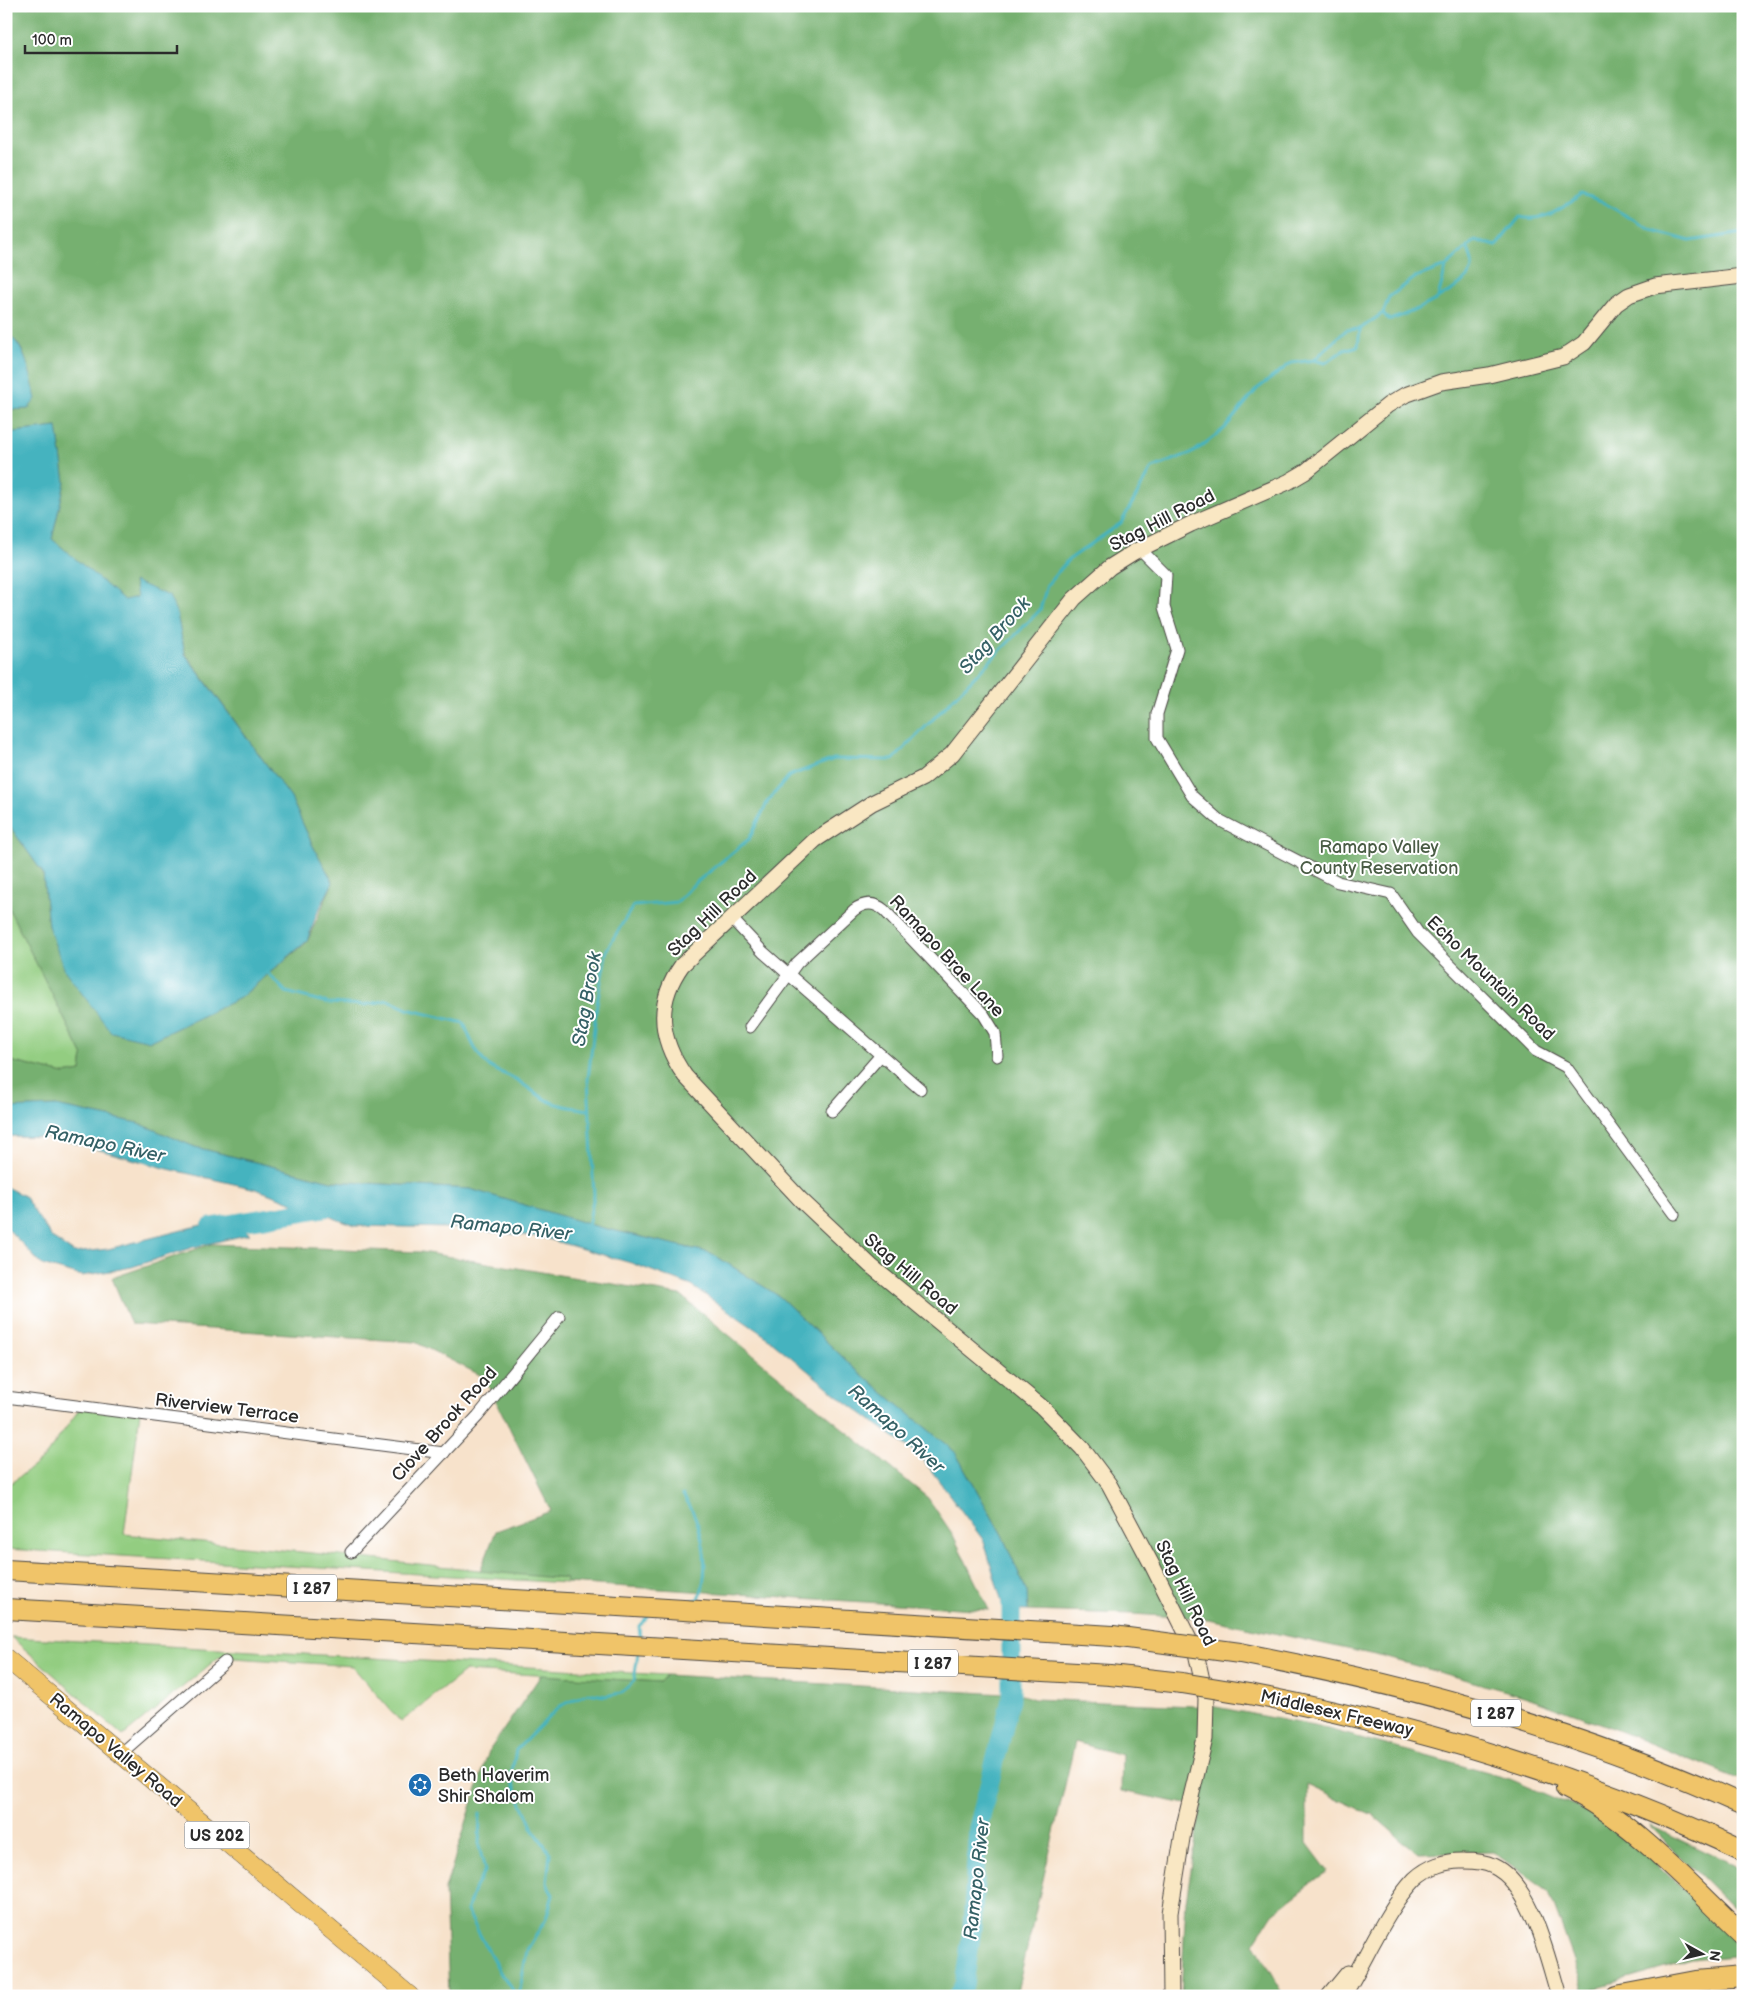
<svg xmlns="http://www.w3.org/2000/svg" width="1749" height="2002" viewBox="0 0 1749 2002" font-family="'Balsamiq Sans',sans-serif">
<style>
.green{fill:#93cd81;stroke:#5f7c56}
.forest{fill:#76b06f;stroke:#506e4d}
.water{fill:#44b3bf;stroke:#386f75}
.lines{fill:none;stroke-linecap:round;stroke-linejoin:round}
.stream{stroke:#44b3bf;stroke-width:3}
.river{stroke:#44b3bf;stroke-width:19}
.street-casing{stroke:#4a4643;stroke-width:13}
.secondary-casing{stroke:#4a4643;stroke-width:17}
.primary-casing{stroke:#4a4643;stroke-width:19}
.highway-casing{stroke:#4a4643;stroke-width:22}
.street{stroke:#fff;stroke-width:11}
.secondary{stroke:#f9e7c3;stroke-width:15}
.primary{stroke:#f0c469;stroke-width:18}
.highway{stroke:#f0c469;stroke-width:20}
.highway-bridge-casing{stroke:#4a4643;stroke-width:22;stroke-linecap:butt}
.highway-bridge{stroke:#f0c469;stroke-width:20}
.labels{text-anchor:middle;stroke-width:4;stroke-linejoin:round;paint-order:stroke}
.shield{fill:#fff;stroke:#6b6b6b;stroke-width:1}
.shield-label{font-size:16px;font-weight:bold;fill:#2b2b2b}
.street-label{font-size:18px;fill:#2b2b2b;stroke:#fff}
.park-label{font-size:18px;fill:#4a5c45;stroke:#fff}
.poi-label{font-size:18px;fill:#2b2b2b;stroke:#fff;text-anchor:start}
.water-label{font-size:19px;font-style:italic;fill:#356166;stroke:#fff}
</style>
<rect width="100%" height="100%" fill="#fff"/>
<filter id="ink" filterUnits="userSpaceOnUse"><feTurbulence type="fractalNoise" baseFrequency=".02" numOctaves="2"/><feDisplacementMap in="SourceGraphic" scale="10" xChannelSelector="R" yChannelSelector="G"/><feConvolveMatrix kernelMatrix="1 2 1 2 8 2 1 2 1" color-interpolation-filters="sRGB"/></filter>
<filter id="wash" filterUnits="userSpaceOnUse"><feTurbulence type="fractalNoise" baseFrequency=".0096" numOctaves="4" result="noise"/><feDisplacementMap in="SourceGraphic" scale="20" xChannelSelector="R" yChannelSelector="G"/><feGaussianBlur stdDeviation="1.12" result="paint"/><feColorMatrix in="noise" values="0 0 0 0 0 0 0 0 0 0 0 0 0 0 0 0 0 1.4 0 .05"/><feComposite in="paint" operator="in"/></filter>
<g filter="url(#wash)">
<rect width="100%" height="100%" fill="#f7e2cb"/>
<g class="green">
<path d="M6 903 83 1056 81 1071 64 1074 6 1060Z"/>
<path d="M81 1407 140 1412 124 1534 568 1579 566 1583 6 1549V1487L44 1458Z"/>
<path d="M11 1637 666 1675 660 1682 465 1671 401 1722 352 1666 219 1657 123 1736Z"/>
</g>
<g class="forest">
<path d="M6 6H1743V1781L1602 1724 1524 1696 1384 1657 1209 1619 1132 1614 1028 1611 1027 1592 1002 1535 955 1452 854 1368 780 1297 711 1253 599 1227 470 1189 331 1181 195 1147 138 1123 56 1106 6 1108V1060L64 1074 81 1071 83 1056 6 903V821L43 873 48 926 132 1036 150 1041 240 998 307 942 333 882 313 846 291 798 185 653 177 614 134 582 138 597 124 601 52 539 65 482 57 427 6 433V410L28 409C29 384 32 348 6 333Z"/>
<path d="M211 1244 421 1252 680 1295 928 1498 953 1535 989 1610 566 1583 567 1579 480 1571 496 1531 551 1511 484 1377 415 1342 131 1324 112 1278Z"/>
<path d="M541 1675 660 1682 666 1675 1022 1695 1034 1699 1216 1707 1324 1728 1510 1779 1594 1815 1638 1846 1743 1947V1955L1693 1960 1585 1991 1549 1892 1493 1852 1418 1854 1373 1815 1307 1785V1843L1328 1871 1273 1913 1254 1943 1284 1996H1181L1186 1901 1201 1807 1121 1791 1122 1755 1075 1742 1016 1996H449L445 1889 489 1751Z"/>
<path d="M1649 1825 1743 1870V1918Z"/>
</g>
<g class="water">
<path d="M6 333C26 344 31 378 36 399L28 409 6 410Z"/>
<path d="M57 427 65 482 52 539 124 600 137 597 134 581 169 596 177 614 185 654 291 798 313 846 333 882 316 916 307 941 240 998 150 1041 111 1032 65 971 48 926 43 873 6 821V433Z"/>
<path d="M56 1106 138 1123 195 1147 331 1181 470 1189 599 1227 711 1253 780 1297 854 1368 955 1452 1002 1535 1027 1592 1028 1611 1004 1610 984 1541 921 1457 846 1402 764 1335 692 1286 631 1263 541 1237 452 1228 355 1226 256 1189 168 1169 53 1137 6 1136V1108Z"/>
<path d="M6 1187 24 1196 52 1238 74 1253 108 1249 229 1218 250 1234 194 1247 132 1267 82 1276 42 1265 6 1227Z"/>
</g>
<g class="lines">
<g class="stream">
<path d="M1438 297 1446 267"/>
<path d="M1383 313 1389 320C1409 314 1467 289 1472 268 1474 262 1469 252 1467 246"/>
<path d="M1314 360 1325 363 1344 350 1358 346 1360 329"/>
<path d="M266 971 286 992 328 1003 365 1005 388 1000 407 1009 464 1023C469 1037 477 1057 489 1066 498 1073 511 1075 520 1082 550 1104 552 1105 589 1110"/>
<path d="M588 1226 594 1195 588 1079 597 1003 607 949 633 906 677 902 692 886 749 839 768 801 789 776 834 759 893 760 1040 610 1047 585 1067 561 1121 523 1152 468 1194 452 1224 429 1257 389 1291 363 1314 360 1346 330 1360 329 1383 313 1389 297 1416 277 1446 266 1475 240 1496 246 1520 217C1545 223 1561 208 1582 195L1604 203 1653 231 1690 241 1743 233"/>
<path d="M683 1495C703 1523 711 1566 699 1599L690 1601"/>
<path d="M640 1639 639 1626 648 1616"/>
<path d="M480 1813 479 1846 485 1871 475 1887 467 1911 501 1974 517 1996"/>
<path d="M519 1996 527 1950 546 1919 553 1895 547 1883 550 1853 533 1829 511 1778 516 1750 560 1706 588 1693 605 1696 621 1693 634 1681 638 1652"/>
</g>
<g class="river">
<path d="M211 1227 337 1206"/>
<path d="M957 1996 964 1985 972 1929 978 1828 1011 1699V1593L1008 1587"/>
</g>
</g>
</g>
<g filter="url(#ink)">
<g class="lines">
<g class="street-casing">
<g id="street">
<path d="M1140 549 1166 575 1164 607 1177 649 1157 714V738L1192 796 1219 820 1338 882 1391 894 1418 933 1536 1051 1566 1067 1674 1214"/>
<path d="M733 920 763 952 920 1089"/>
<path d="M750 1027 797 963 854 910C865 902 874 902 884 910L984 1015 995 1033 997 1056"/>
<path d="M832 1111 881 1055"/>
<path d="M6 1397 444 1453"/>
<path d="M351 1552 478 1416 559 1317"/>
<path d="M121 1753 225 1662"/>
</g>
</g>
<g class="secondary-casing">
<g id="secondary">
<path d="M1171 1996 1170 1913 1184 1826 1205 1739 1206 1698 1196 1653 1152 1565 1109 1484 1082 1448 1043 1408 871 1266 801 1200 685 1076C659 1039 655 1003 682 965L815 840 872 803 923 778 952 754 1074 599 1110 567 1134 552 1191 524 1288 482 1305 472 1388 405 1405 395 1441 382 1489 375 1563 357 1584 343 1616 304 1629 295 1655 286 1743 276"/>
<path d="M1329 1996 1348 1973"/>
<path d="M1343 1996C1365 1961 1387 1908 1415 1879 1428 1867 1446 1860 1464 1861 1473 1861 1485 1862 1493 1866 1532 1884 1547 1958 1559 1996"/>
</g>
</g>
<g class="primary-casing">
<path id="primary" d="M6 1658 410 1996"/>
</g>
<g class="highway-casing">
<g id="highway">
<path d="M6 1570 618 1606"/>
<path d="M6 1609 616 1645"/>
<path d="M1240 1653C1413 1686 1582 1732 1743 1805"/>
<path d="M1249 1694C1420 1727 1585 1776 1743 1851"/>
<path d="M1566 1788C1631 1819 1690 1885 1743 1935"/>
<path d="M1616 1996 1696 1981 1743 1977"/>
</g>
</g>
<use href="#street" class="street"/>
<use href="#secondary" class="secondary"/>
<use href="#primary" class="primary"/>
<use href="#highway" class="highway"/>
<g class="highway-bridge-casing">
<g id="highway-bridge">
<path d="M618 1606 1113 1636 1240 1653"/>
<path d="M616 1645 1110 1675 1182 1683 1249 1694"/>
</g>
</g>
<use href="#highway-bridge" class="highway-bridge"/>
</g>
</g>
<defs>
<g id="synagogue-disc" transform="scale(1.25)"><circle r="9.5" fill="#1f6fb2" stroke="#fff"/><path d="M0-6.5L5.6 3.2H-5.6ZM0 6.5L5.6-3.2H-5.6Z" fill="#fff"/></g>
</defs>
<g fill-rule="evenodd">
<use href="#synagogue-disc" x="420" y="1785"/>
</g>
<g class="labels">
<g class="shield">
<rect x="287" y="1574.5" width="50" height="27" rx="4"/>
<rect x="908" y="1649.5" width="50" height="27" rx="4"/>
<rect x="1471" y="1699.5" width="50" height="27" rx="4"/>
<rect x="184.5" y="1821.5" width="65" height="27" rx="4"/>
</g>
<g class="shield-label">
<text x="312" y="1594">I 287</text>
<text x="933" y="1669">I 287</text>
<text x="1496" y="1719">I 287</text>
<text x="217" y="1841">US 202</text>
</g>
<g class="street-label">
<text transform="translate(1162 520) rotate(-27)" y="6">Stag Hill Road</text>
<text transform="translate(712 913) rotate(-44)" y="6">Stag Hill Road</text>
<text transform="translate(947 956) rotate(47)" y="6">Ramapo Brae Lane</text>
<text transform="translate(1491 978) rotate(44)" y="6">Echo Mountain Road</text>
<text transform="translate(911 1274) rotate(40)" y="6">Stag Hill Road</text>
<text transform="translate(227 1408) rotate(7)" y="6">Riverview Terrace</text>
<text transform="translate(444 1424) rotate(-48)" y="6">Clove Brook Road</text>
<text transform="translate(1186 1593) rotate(64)" y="6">Stag Hill Road</text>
<text transform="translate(1337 1713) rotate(13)" y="6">Middlesex Freeway</text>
<text transform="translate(116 1750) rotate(40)" y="6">Ramapo Valley Road</text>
</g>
<g class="park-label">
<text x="1379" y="853">Ramapo Valley<tspan x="1379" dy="21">County Reservation</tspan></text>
</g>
<g class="poi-label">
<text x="438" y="1781">Beth Haverim<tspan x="438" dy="21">Shir Shalom</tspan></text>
</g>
<g class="water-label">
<text transform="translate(994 635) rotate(-48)" y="7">Stag Brook</text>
<text transform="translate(586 999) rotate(-80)" y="7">Stag Brook</text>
<text transform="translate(105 1143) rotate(12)" y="7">Ramapo River</text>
<text transform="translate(511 1227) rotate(6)" y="7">Ramapo River</text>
<text transform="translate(897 1428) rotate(42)" y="7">Ramapo River</text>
<text transform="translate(976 1879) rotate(-84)" y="7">Ramapo River</text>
</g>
</g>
<rect width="1749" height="2002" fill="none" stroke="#fff" stroke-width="25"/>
<g transform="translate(1702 1954) rotate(98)" stroke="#ffffff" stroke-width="4" paint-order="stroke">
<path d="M0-4L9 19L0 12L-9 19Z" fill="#2b2b2b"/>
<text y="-8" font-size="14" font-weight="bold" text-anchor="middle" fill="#2b2b2b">N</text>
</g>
<path d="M25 45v8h152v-8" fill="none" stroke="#2b2b2b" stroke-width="2.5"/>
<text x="32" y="45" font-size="15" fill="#2b2b2b" stroke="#ffffff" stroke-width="4" paint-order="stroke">100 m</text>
</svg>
